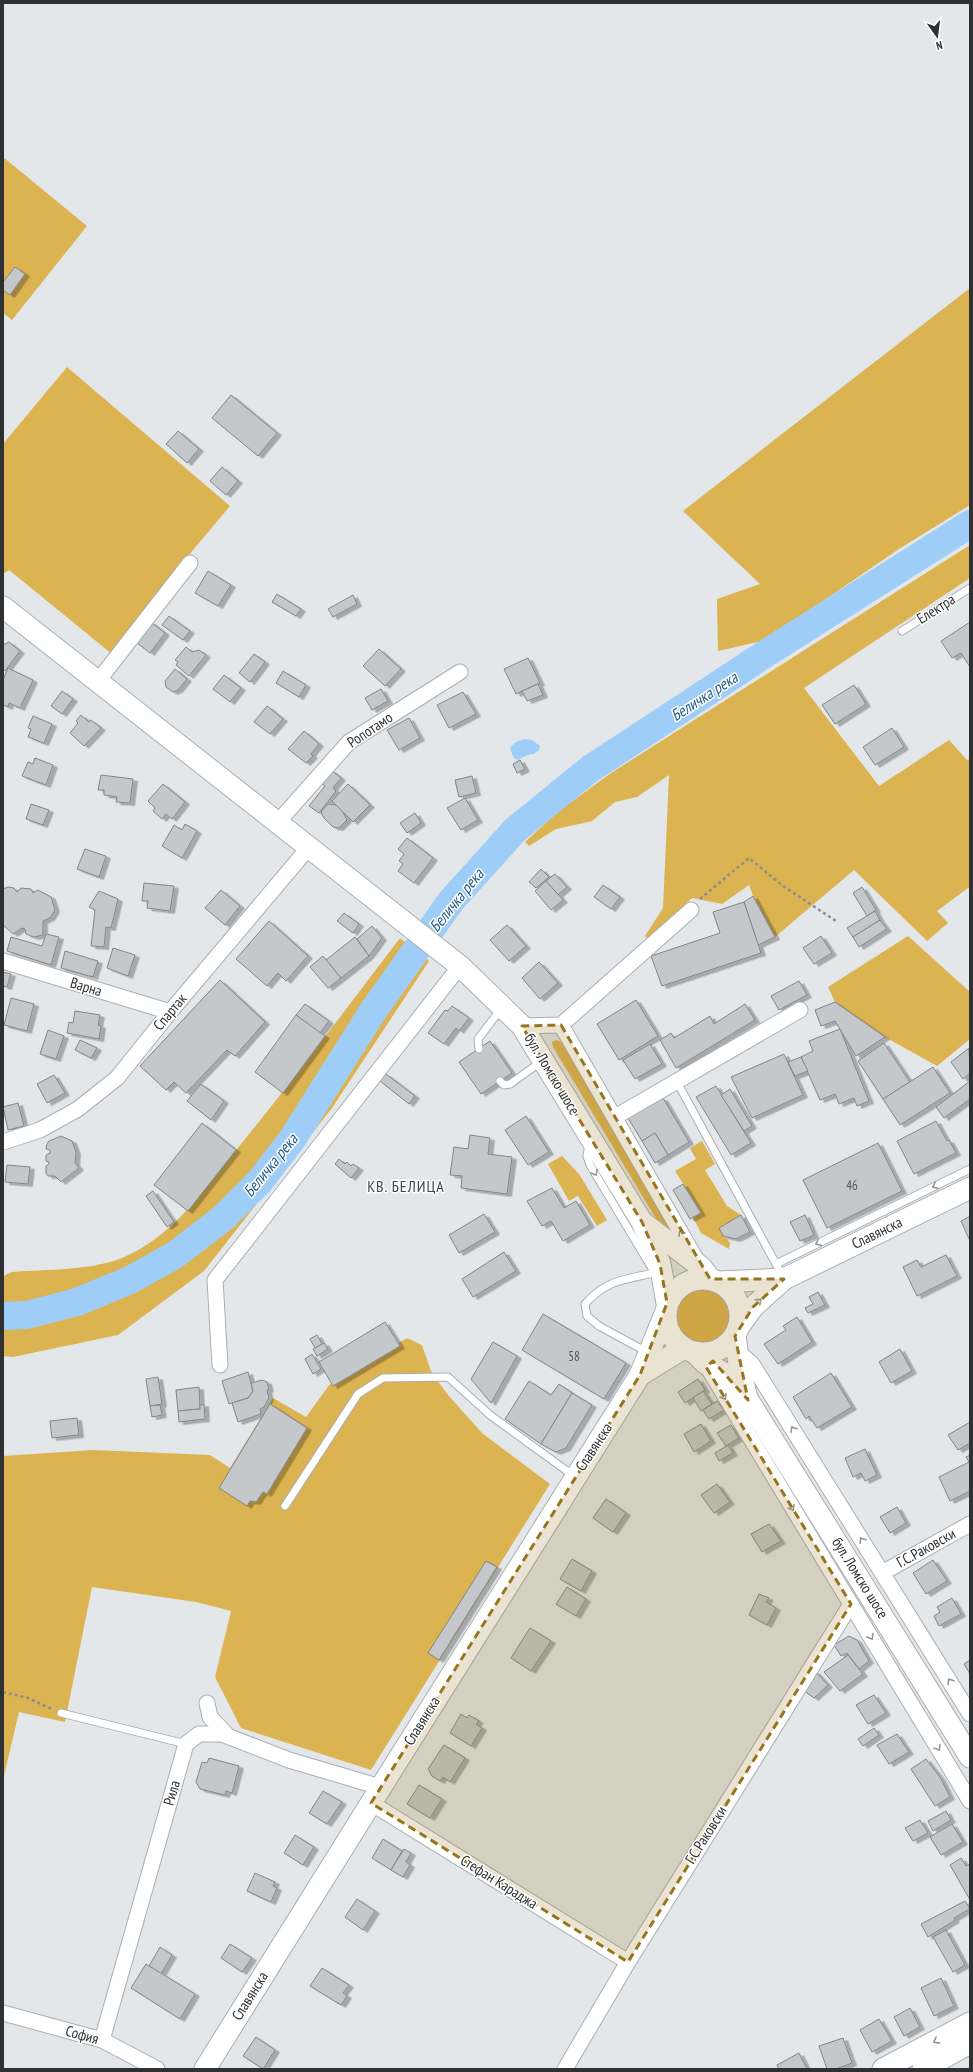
<svg xmlns="http://www.w3.org/2000/svg" width="973" height="2072" viewBox="0 0 973 2072" font-family="'PT Sans Narrow',sans-serif">
<style>
.green{fill:#dcb351}
.water{fill:#9ecef8}
.lines{fill:none;stroke-linecap:round;stroke-linejoin:round}
.river{stroke:#9ecef8;stroke-width:28}
.building{fill:#c4c8cb;stroke:#828588;filter:url(#shadow)}
.lane-casing{stroke:#abaeb2;stroke-width:9}
.street-casing{stroke:#abaeb2;stroke-width:17}
.secondary-casing{stroke:#abaeb2;stroke-width:23}
.path{stroke:#8a8d8f;stroke-width:2.5;stroke-dasharray:3 3;stroke-linecap:butt}
.lane{stroke:#fff;stroke-width:7}
.street{stroke:#fff;stroke-width:15}
.secondary{stroke:#fff;stroke-width:21}
.oneway{stroke:#969898}
.marked{fill:#97751e;fill-opacity:0.2;stroke:#97751e;stroke-width:3;stroke-dasharray:8 5;stroke-linejoin:round}
.labels{text-anchor:middle;stroke-width:3;stroke-linejoin:round;paint-order:stroke}
.number-label{font-size:13px;fill:#545658}
.street-label{font-size:15px;fill:#2e3031;stroke:#fff}
.water-label{font-size:16px;font-style:italic;fill:#1e5a87;stroke:#fff}
.neighbourhood-label{font-size:16px;letter-spacing:1px;fill:#414446;stroke:#fff}
</style>
<defs>
<filter id="shadow"><feDropShadow dx="4.5" dy="2.5" stdDeviation="0" flood-color="#0004"/></filter>
</defs>
<rect width="100%" height="100%" fill="#e3e7ea"/>
<g class="green">
<path d="M3 157 87 226 12 320 3 313Z"/>
<path d="M970 288V505L899 549 766 640 718 651 717 599 760 584 683 511Z"/>
<path d="M67 367 230 506 188 556 112 654 9 570 3 574V444Z"/>
<path d="M970 545V578L804 688 879 786 949 740 967 760 970 759V889L968 888 937 911 948 923 927 941 854 870 775 937 753 896 749 885 722 904 692 898 649 940 645 936 663 908 669 775 637 797 615 802 592 821 556 829 529 846 525 842 559 811 611 773Z"/>
<path d="M908 936 970 992V1039L937 1066 885 1037 835 1002 828 987Z"/>
<path d="M400 938 429 961 332 1108 204 1271 118 1335 13 1357 3 1356V1276L12 1272C48 1269 89 1271 122 1258 174 1236 203 1190 237 1149 293 1080 346 1009 400 938Z"/>
<path d="M557 1040 563 1043 668 1219 674 1236 661 1227 553 1047 552 1042Z"/>
<path d="M702 1141 715 1164 705 1170 727 1206 741 1215 719 1228 730 1243 729 1249 701 1233 693 1217 701 1212 675 1171 696 1159 690 1148Z"/>
<path d="M562 1156 579 1174 607 1220 597 1226 578 1196 569 1201 548 1164Z"/>
<circle cx="702" cy="1316" r="27"/>
<path d="M407 1338 422 1345 431 1371 435 1377 448 1395 482 1433 550 1484 371 1770 241 1728 215 1677 231 1611 196 1602 92 1587 65 1722 19 1712 3 1780V1456L93 1450 210 1455 230 1468 273 1398 306 1417 330 1384Z"/>
</g>
<path class="water" d="M524 739 532 740 540 746 539 750 534 754H530L517 760 513 757 510 747 516 742Z"/>
<g class="lines">
<path class="river" d="M3 1316 27 1315 77 1302 130 1280 175 1255 223 1218 260 1181 293 1138 373 1011 451 901 515 830 590 769 765 654 970 524"/>
</g>
<g class="building">
<path d="M15 267 25 274 10 295 3 290V282Z"/>
<path d="M231 395 277 433 258 456 212 418Z"/>
<path d="M178 431 199 449 187 463 166 444Z"/>
<path d="M222 467 238 481 226 495 210 481Z"/>
<path d="M208 571 231 585 218 606 195 593Z"/>
<path d="M277 594 301 609 296 616 272 602Z"/>
<path d="M353 595 357 604 333 617 328 609Z"/>
<path d="M169 616 190 631 183 640 162 625Z"/>
<path d="M151 622 165 633 150 653 137 643Z"/>
<path d="M970 622V667L961 653 952 658 941 641Z"/>
<path d="M9 642 20 651 5 671 3 669V645Z"/>
<path d="M186 647 192 652 199 650 206 655 189 676 176 665 178 662 175 660Z"/>
<path d="M379 649 401 669 385 686 363 666Z"/>
<path d="M254 654 265 662 250 682 239 673Z"/>
<path d="M528 658 540 683 516 694 504 669Z"/>
<path d="M8 668 33 680 20 708 9 703 8 707 3 705V680Z"/>
<path d="M175 669 187 679 178 690 173 692 166 687 165 681Z"/>
<path d="M283 671 306 685 299 697 276 683Z"/>
<path d="M224 675 241 688 230 702 213 689Z"/>
<path d="M538 684 543 695 527 701 522 691Z"/>
<path d="M854 685 866 704 835 724 822 705Z"/>
<path d="M381 689 388 701 372 710 365 698Z"/>
<path d="M62 691 73 699 62 714 51 706Z"/>
<path d="M463 692 476 714 449 728 437 705Z"/>
<path d="M267 706 283 719 270 734 254 722Z"/>
<path d="M81 715 89 722 91 720 101 728 84 746 70 733 78 723 76 721Z"/>
<path d="M33 716 52 724 44 743 28 737 31 729 28 728Z"/>
<path d="M409 718 420 738 399 750 387 730Z"/>
<path d="M892 728 904 747 875 765 863 747Z"/>
<path d="M304 731 319 744 311 754 313 756 306 763 288 749Z"/>
<path d="M35 758 53 765 46 785 22 776 28 762 33 764Z"/>
<path d="M520 760 525 769 517 773 513 764Z"/>
<path d="M331 770 341 778 333 788 336 791 319 813 309 806 325 786 321 783Z"/>
<path d="M101 775 133 779 130 803 116 802 117 797 104 795V790H98Z"/>
<path d="M472 776 476 793 459 797 455 780Z"/>
<path d="M163 784 185 802 172 819 166 814 162 819 153 811 155 808 148 801Z"/>
<path d="M348 784 370 805 353 822 332 801Z"/>
<path d="M465 798 478 820 461 830 447 808Z"/>
<path d="M31 804 49 810 43 825 26 819Z"/>
<path d="M328 804 336 805 343 812 347 820 339 828 333 827 324 818 321 812Z"/>
<path d="M415 813 421 823 407 833 400 823Z"/>
<path d="M185 824 197 831 182 858 162 846 174 825 182 830Z"/>
<path d="M407 838 433 858 414 883 398 871 403 864 399 861 404 854 398 849Z"/>
<path d="M85 849 106 856 99 877 77 869Z"/>
<path d="M541 869 549 877 536 888 529 882Z"/>
<path d="M555 874 567 887 558 895 546 881Z"/>
<path d="M546 881 563 900 551 910 535 891Z"/>
<path d="M144 883 174 886 170 911 147 908 148 901H142Z"/>
<path d="M603 885 620 897 611 909 594 897Z"/>
<path d="M8 887 14 888 17 892 21 888 31 889 33 893 38 890 51 897 55 910 50 918 43 921V935L34 937 26 934 25 929 22 928 13 934 3 925V889Z"/>
<path d="M862 887 876 910 867 916 853 893Z"/>
<path d="M221 890 240 906 225 925 205 908Z"/>
<path d="M99 891 118 899 111 928 106 927 104 947 91 946 95 910 89 907Z"/>
<path d="M753 896 775 937 758 945 744 902Z"/>
<path d="M744 902 761 953 662 986 651 956 720 933 713 912Z"/>
<path d="M875 911 880 920 853 937 847 928Z"/>
<path d="M344 913 359 924 353 933 337 921Z"/>
<path d="M880 920 887 929 859 947 853 937Z"/>
<path d="M269 921 308 956 286 981 278 973 267 986 236 959Z"/>
<path d="M507 925 526 946 509 961 490 940Z"/>
<path d="M372 926 382 938 369 956 357 939Z"/>
<path d="M46 934 59 937 51 965 7 951 11 937 42 946Z"/>
<path d="M821 936 832 953 814 964 803 948Z"/>
<path d="M355 937 369 956 341 978 326 960Z"/>
<path d="M113 948 135 955 128 976 107 968Z"/>
<path d="M65 951 98 961 93 977 61 968Z"/>
<path d="M323 956 341 978 328 988 310 967Z"/>
<path d="M539 962 558 983 540 999 522 978Z"/>
<path d="M3 972 11 974 7 987 3 986Z"/>
<path d="M220 980 265 1022 235 1056 227 1050 186 1093 174 1082 166 1090 140 1066Z"/>
<path d="M799 981 807 995 779 1010 771 996Z"/>
<path d="M11 998 34 1004 27 1031 4 1025Z"/>
<path d="M636 1000 658 1036 619 1060 597 1024Z"/>
<path d="M835 1002 885 1037 856 1056 835 1021 821 1026 815 1010Z"/>
<path d="M305 1004 329 1021 320 1033 296 1015Z"/>
<path d="M745 1004 755 1020 676 1068 660 1040 671 1033 674 1038 710 1016 714 1024Z"/>
<path d="M452 1006 469 1018 459 1031 456 1028 444 1044 428 1033 445 1010 448 1011Z"/>
<path d="M75 1011 100 1015 98 1025 101 1026 99 1039 67 1033 69 1022 73 1023Z"/>
<path d="M296 1015 325 1036 283 1093 255 1072Z"/>
<path d="M840 1029 869 1101 857 1106 854 1098 839 1104 835 1094 820 1100 801 1057 813 1051 809 1041Z"/>
<path d="M48 1030 64 1036 56 1059 40 1054Z"/>
<path d="M80 1040 97 1048 91 1058 75 1050Z"/>
<path d="M490 1041 512 1073 481 1094 459 1062Z"/>
<path d="M884 1043 910 1082 883 1099 858 1061Z"/>
<path d="M650 1044 662 1064 635 1079 623 1060Z"/>
<path d="M969 1048 970 1073 963 1079 951 1062Z"/>
<path d="M784 1054 803 1095 752 1118 731 1077Z"/>
<path d="M801 1057 808 1071 795 1076 788 1062Z"/>
<path d="M933 1067 950 1093 900 1125 883 1099Z"/>
<path d="M386 1074 415 1096 409 1104 380 1081Z"/>
<path d="M54 1075 65 1093 47 1103 37 1084Z"/>
<path d="M970 1081V1099L944 1118 936 1107Z"/>
<path d="M201 1084 224 1101 211 1120 187 1101Z"/>
<path d="M716 1086 751 1143 731 1155 696 1097Z"/>
<path d="M730 1089 752 1126 744 1131 721 1095Z"/>
<path d="M663 1098 689 1142 668 1155 655 1133 642 1141 628 1118Z"/>
<path d="M18 1103 24 1126 8 1130 3 1107Z"/>
<path d="M526 1116 549 1152 528 1165 505 1130Z"/>
<path d="M936 1121 947 1141 949 1140 956 1153 914 1174 897 1141Z"/>
<path d="M202 1123 236 1150 188 1211 154 1185Z"/>
<path d="M655 1133 668 1155 655 1163 642 1141Z"/>
<path d="M470 1135 490 1138 488 1154 512 1157 507 1194 461 1188 462 1176 450 1175 454 1147 468 1149Z"/>
<path d="M61 1136 72 1141 76 1152 75 1163 79 1168 61 1182 55 1176H48L46 1173V1166L49 1164V1162L46 1161V1155L50 1153V1150L46 1149 47 1144 49 1141Z"/>
<path d="M878 1143 902 1191 827 1228 803 1180Z"/>
<path d="M339 1159 345 1164 347 1162 351 1166 353 1164 359 1168 351 1178 335 1164Z"/>
<path d="M7 1165 30 1167 28 1184 5 1182Z"/>
<path d="M683 1184 701 1213 690 1219 673 1190Z"/>
<path d="M552 1188 564 1208 576 1201 590 1225 563 1241 551 1221 542 1226 527 1201Z"/>
<path d="M153 1191 174 1222 167 1227 146 1196Z"/>
<path d="M484 1214 495 1232 459 1253 449 1235Z"/>
<path d="M741 1215 750 1232 736 1239 723 1236 719 1228Z"/>
<path d="M805 1215 814 1235 800 1241 790 1222Z"/>
<path d="M970 1216V1239H969L961 1221Z"/>
<path d="M504 1252 516 1271 473 1297 462 1279Z"/>
<path d="M946 1255 957 1276 917 1296 903 1267 917 1260 921 1267Z"/>
<path d="M818 1292 825 1305 808 1313 805 1308 813 1304 809 1297Z"/>
<path d="M543 1314 626 1363 604 1399 522 1350Z"/>
<path d="M797 1317 812 1342 778 1364 764 1344 786 1330 783 1326Z"/>
<path d="M385 1322 400 1346 333 1386 319 1362Z"/>
<path d="M317 1335 322 1344 315 1348 310 1339Z"/>
<path d="M493 1342 517 1356 491 1403 471 1379Z"/>
<path d="M324 1343 328 1349 317 1356 313 1349Z"/>
<path d="M900 1349 912 1371 891 1383 879 1362Z"/>
<path d="M312 1354 321 1369 313 1374 305 1359Z"/>
<path d="M248 1372 253 1391 248 1398 229 1404 222 1381Z"/>
<path d="M831 1373 852 1407 817 1428 809 1416 806 1419 793 1397Z"/>
<path d="M158 1377 162 1404 150 1406 146 1379Z"/>
<path d="M698 1379 705 1390 685 1403 678 1392Z"/>
<path d="M262 1380 267 1382 269 1389 267 1390 269 1398 264 1407 260 1409 261 1414 238 1422 232 1403 248 1398 253 1391 251 1383Z"/>
<path d="M529 1381 551 1395 559 1384 572 1393 541 1444 505 1419Z"/>
<path d="M199 1387 200 1409 178 1411 176 1390Z"/>
<path d="M703 1391 712 1404 701 1411 693 1398Z"/>
<path d="M572 1393 592 1405 566 1448 556 1452 541 1444Z"/>
<path d="M717 1401 724 1410 709 1419 703 1410Z"/>
<path d="M204 1404 205 1419 179 1422 178 1411 200 1409V1405Z"/>
<path d="M270 1404 307 1428 267 1494 263 1492 256 1502 250 1501 247 1506 219 1488Z"/>
<path d="M160 1405 162 1415 152 1417 150 1406Z"/>
<path d="M77 1418 79 1435 52 1438 50 1421Z"/>
<path d="M970 1422V1443L958 1450 948 1435Z"/>
<path d="M701 1424 711 1441 694 1452 684 1434Z"/>
<path d="M731 1425 739 1438 726 1446 717 1433Z"/>
<path d="M728 1445 733 1453 719 1461 715 1453Z"/>
<path d="M865 1449 877 1475 865 1481 861 1473 853 1477 845 1458Z"/>
<path d="M970 1455V1491L950 1501 939 1477 969 1462 966 1457Z"/>
<path d="M717 1484 730 1502 714 1513 701 1495Z"/>
<path d="M606 1499 626 1513 613 1532 593 1518Z"/>
<path d="M897 1507 906 1523 890 1533 880 1517Z"/>
<path d="M769 1524 781 1541 762 1552 751 1534Z"/>
<path d="M572 1559 592 1571 581 1591 560 1579Z"/>
<path d="M933 1560 947 1581 926 1594 913 1573Z"/>
<path d="M486 1561 497 1567 439 1660 428 1653Z"/>
<path d="M567 1587 586 1599 576 1616 556 1604Z"/>
<path d="M759 1594 769 1598 766 1602 776 1608 767 1625 749 1615Z"/>
<path d="M952 1598 961 1614 939 1626 934 1616 940 1612 937 1607Z"/>
<path d="M530 1628 551 1641 531 1671 511 1658Z"/>
<path d="M849 1636 857 1640 869 1661 859 1669 847 1653 841 1656 834 1645Z"/>
<path d="M848 1655 863 1674 840 1691 824 1672Z"/>
<path d="M970 1660V1674L964 1664Z"/>
<path d="M815 1671 828 1685 814 1698 804 1691Z"/>
<path d="M874 1695 886 1713 868 1724 856 1705Z"/>
<path d="M461 1714 467 1718 469 1715 479 1721 476 1724 482 1728 471 1746 450 1733Z"/>
<path d="M874 1728 879 1735 863 1746 858 1739Z"/>
<path d="M897 1734 909 1752 889 1764 877 1745Z"/>
<path d="M444 1745 465 1758 450 1782 443 1777 440 1781 432 1776 428 1769Z"/>
<path d="M209 1758 239 1766 232 1793 226 1791 225 1795 200 1789 196 1782 202 1762 207 1763Z"/>
<path d="M926 1759 940 1777 950 1797 935 1806 911 1769Z"/>
<path d="M419 1785 442 1799 430 1818 407 1804Z"/>
<path d="M323 1791 342 1802 327 1824 309 1813Z"/>
<path d="M946 1811 951 1820 933 1831 928 1821Z"/>
<path d="M920 1820 928 1833 913 1841 905 1828Z"/>
<path d="M952 1824 963 1842 941 1855 930 1837Z"/>
<path d="M295 1835 314 1847 303 1865 284 1853Z"/>
<path d="M383 1839 402 1851 391 1870 372 1858Z"/>
<path d="M404 1849 411 1853 406 1862 410 1865 403 1877 391 1870Z"/>
<path d="M961 1858 966 1866 970 1864V1900L950 1865Z"/>
<path d="M255 1873 275 1882 273 1886 277 1888 271 1902 247 1891Z"/>
<path d="M357 1899 375 1911 363 1930 345 1917Z"/>
<path d="M965 1901 970 1909 954 1918 955 1920 928 1937 921 1924Z"/>
<path d="M946 1930 965 1965 953 1972 933 1937Z"/>
<path d="M230 1944 252 1958 242 1972 221 1958Z"/>
<path d="M160 1947 172 1955 161 1974 149 1966Z"/>
<path d="M146 1964 195 1994 180 2019 131 1988Z"/>
<path d="M322 1968 349 1985 343 1993 347 1996 341 2005 310 1986Z"/>
<path d="M941 1978 954 2006 934 2016 921 1988Z"/>
<path d="M910 2008 920 2027 904 2036 894 2017Z"/>
<path d="M879 2019 892 2041 872 2052 860 2030Z"/>
<path d="M256 2037 275 2050 263 2069 243 2056Z"/>
<path d="M843 2038 852 2063 836 2069H827L819 2046Z"/>
<path d="M799 2053 807 2069H779L777 2065Z"/>
</g>
<g class="lines">
<g class="lane-casing">
<g id="lane">
<path d="M902 631 970 588"/>
<path d="M479 1049 478 1039 501 1009"/>
<path d="M676 1080 783 1277"/>
<path d="M500 1081 504 1085 510 1084 542 1061"/>
<path d="M589 1145 587 1156 590 1165 656 1275"/>
<path d="M776 1264 970 1169"/>
<path d="M647 1352 599 1326 587 1316 585 1304C606 1280 624 1280 653 1273"/>
<path d="M285 1506 358 1394 383 1378 448 1377 490 1415 574 1476"/>
<path d="M61 1713 186 1744"/>
</g>
</g>
<g class="street-casing">
<g id="street">
<path d="M98 681 190 563"/>
<path d="M278 822 349 742 460 672"/>
<path d="M3 961 170 1012"/>
<path d="M561 1025 696 1259"/>
<path d="M522 1026 561 1025 691 910"/>
<path d="M615 1117 800 1010"/>
<path d="M3 1142 40 1130 78 1109 117 1078 170 1012 310 846"/>
<path d="M737 1351 752 1364 970 1714"/>
<path d="M705 1363 970 1801"/>
<path d="M220 1365 215 1280 460 966"/>
<path d="M882 1573 970 1524"/>
<path d="M207 1703 210 1717 227 1735"/>
<path d="M371 1803 628 1962"/>
<path d="M3 2013 102 2040 157 2069"/>
<path d="M102 2040 186 1744 199 1734H222L289 1760 380 1787"/>
<path d="M565 2069 628 1962 851 1604"/>
</g>
</g>
<g class="secondary-casing">
<g id="secondary">
<path d="M3 607 460 966 522 1026 642 1222 660 1264 667 1303"/>
<path d="M645 1224 701 1267 711 1280"/>
<circle cx="703" cy="1316" r="37"/>
<path d="M718 1282 784 1279"/>
<path d="M738 1328 753 1307 784 1279 970 1188"/>
<path d="M735 1336 740 1371 747 1398"/>
<path d="M694 1352 705 1363 724 1373 748 1400 970 1757"/>
<path d="M640 1375 684 1348"/>
<path d="M205 2069 371 1803 640 1375 665 1314"/>
<path d="M883 2069 970 2023"/>
<path d="M923 2069 970 2043"/>
</g>
</g>
<g class="path">
<path d="M700 899 749 858 783 886 836 921"/>
<path d="M3 1692 28 1698 52 1709"/>
</g>
<use href="#lane" class="lane"/>
<use href="#street" class="street"/>
<use href="#secondary" class="secondary"/>
</g>
<defs><path id="oneway-chevron" d="M-2-3.5L2.5 0L-2 3.5" fill="none" stroke-width="1.6" stroke-linecap="round" stroke-linejoin="round"/></defs>
<g class="oneway">
<use href="#oneway-chevron" transform="translate(595 1173) rotate(60)"/>
<use href="#oneway-chevron" transform="translate(935 1186) rotate(154)"/>
<use href="#oneway-chevron" transform="translate(681 1233) rotate(-120)"/>
<use href="#oneway-chevron" transform="translate(818 1243) rotate(154)"/>
<use href="#oneway-chevron" transform="translate(759 1301) rotate(-42)"/>
<use href="#oneway-chevron" transform="translate(724 1397) rotate(59)"/>
<use href="#oneway-chevron" transform="translate(793 1429) rotate(-122)"/>
<use href="#oneway-chevron" transform="translate(792 1508) rotate(59)"/>
<use href="#oneway-chevron" transform="translate(862 1540) rotate(-122)"/>
<use href="#oneway-chevron" transform="translate(871 1637) rotate(59)"/>
<use href="#oneway-chevron" transform="translate(950 1681) rotate(-122)"/>
<use href="#oneway-chevron" transform="translate(938 1748) rotate(59)"/>
<use href="#oneway-chevron" transform="translate(936 2041) rotate(152)"/>
</g>
<path class="marked" d="M561 1025 710 1279H784L753 1307 735 1336 748 1400 713 1361 706 1367 851 1604 628 1962 371 1803 640 1375 667 1303 660 1264 642 1222 522 1026Z"/>
<g class="labels">
<g class="number-label">
<text x="852" y="1190">46</text>
<text x="574" y="1361">58</text>
</g>
<g class="street-label">
<text transform="translate(936 609) rotate(-32)" y="5">Електра</text>
<text transform="translate(370 730) rotate(-34)" y="5">Ропотамо</text>
<text transform="translate(86 987) rotate(17)" y="5">Варна</text>
<text transform="translate(170 1012) rotate(-50)" y="5">Спартак</text>
<text transform="translate(552 1074) rotate(59)" y="5">бул. Ломско шосе</text>
<text transform="translate(877 1233) rotate(-26)" y="5">Славянска</text>
<text transform="translate(594 1447) rotate(-57)" y="5">Славянска</text>
<text transform="translate(926 1548) rotate(-29)" y="5">Г.С.Раковски</text>
<text transform="translate(860 1578) rotate(58)" y="5">бул. Ломско шосе</text>
<text transform="translate(422 1721) rotate(-58)" y="5">Славянска</text>
<text transform="translate(172 1793) rotate(-74)" y="5">Рила</text>
<text transform="translate(706 1835) rotate(-58)" y="5">Г.С.Раковски</text>
<text transform="translate(499 1882) rotate(32)" y="5">Стефан Караджа</text>
<text transform="translate(250 1996) rotate(-58)" y="5">Славянска</text>
<text transform="translate(82 2035) rotate(16)" y="5">София</text>
</g>
<g class="water-label">
<text transform="translate(704 696) rotate(-33)" y="6">Беличка река</text>
<text transform="translate(456 900) rotate(-51)" y="6">Беличка река</text>
<text transform="translate(270 1165) rotate(-51)" y="6">Беличка река</text>
</g>
<g class="neighbourhood-label">
<text x="406" y="1192">КВ. БЕЛИЦА</text>
</g>
</g>
<rect width="973" height="2072" fill="none" stroke="#2e3031" stroke-width="8"/>
<g transform="translate(937 36) rotate(166)" stroke="#ffffff" stroke-width="3" paint-order="stroke">
<path d="M0-3L7 15L0 10L-7 15Z" fill="#2e3031"/>
<text y="-6" font-size="11" font-weight="bold" text-anchor="middle" fill="#2e3031">N</text>
</g>
</svg>
